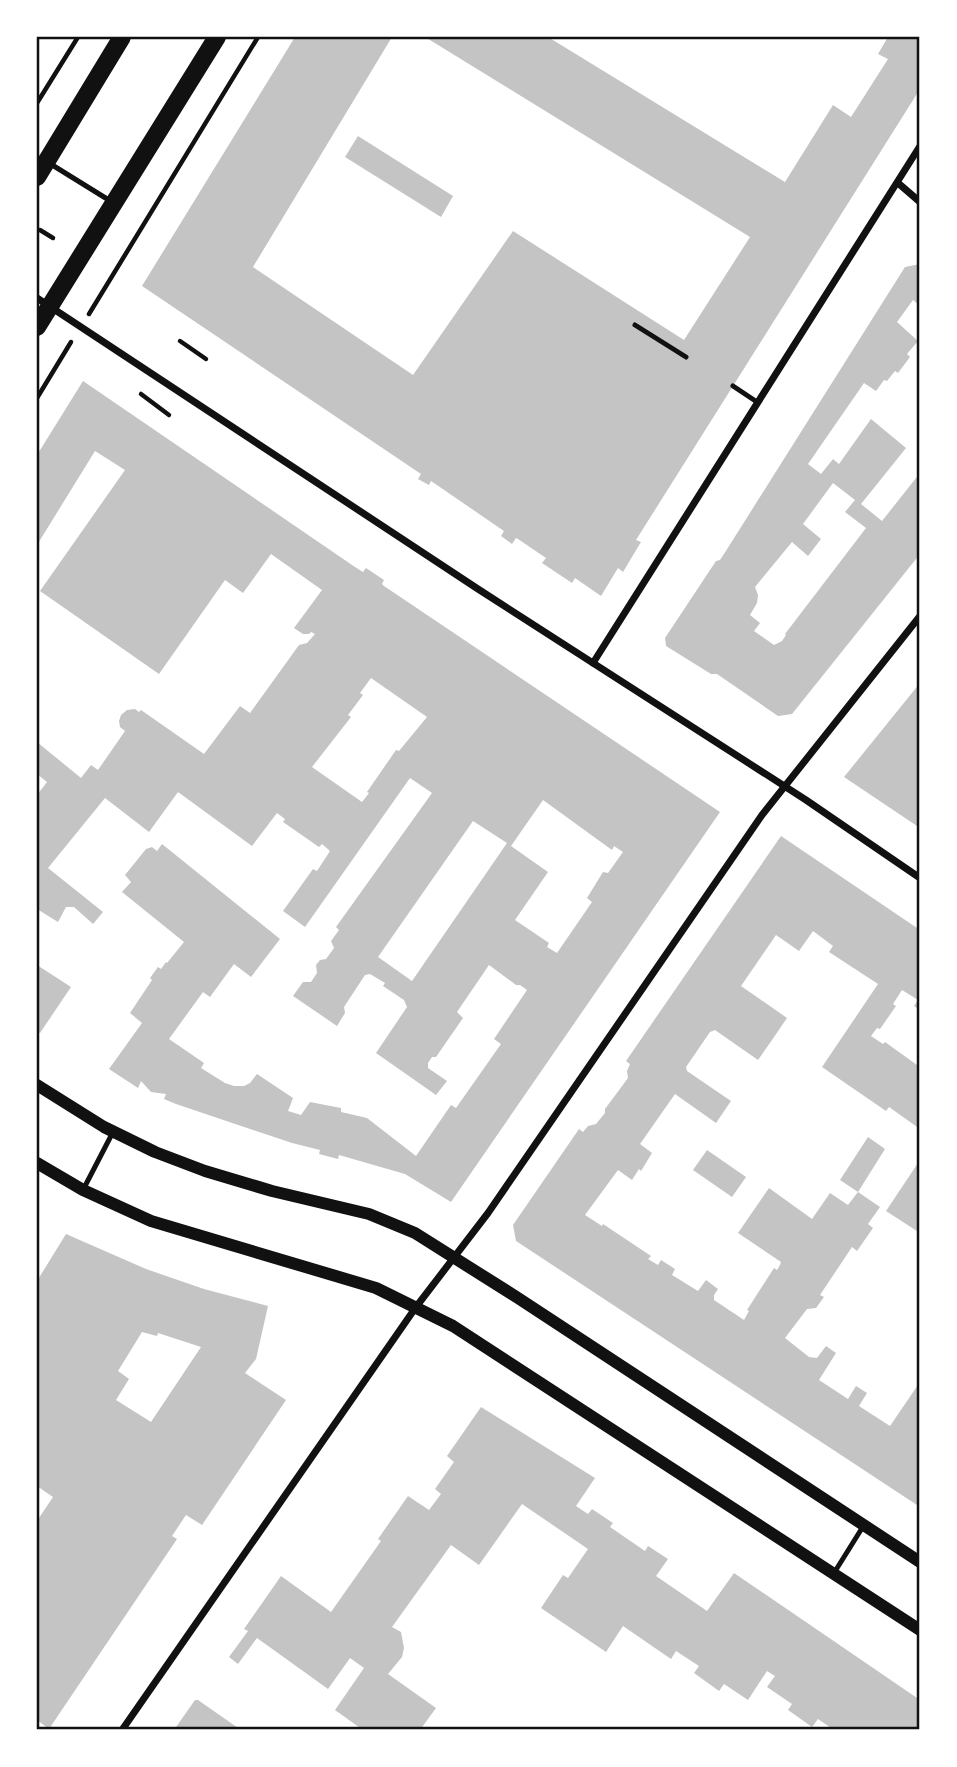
<svg xmlns="http://www.w3.org/2000/svg" width="957" height="1767" viewBox="0 0 957 1767" font-family="'PT Sans',sans-serif">
<style>
.building{fill:#c4c4c4;fill-rule:evenodd}
.lines{fill:none;stroke-linecap:round;stroke-linejoin:round}
.path{stroke:#111;stroke-width:4.5}
.service{stroke:#111;stroke-width:5}
.minor{stroke:#111;stroke-width:7}
.tertiary{stroke:#111;stroke-width:12}
.primary{stroke:#111;stroke-width:18}
.neatline{fill:none;stroke:#111;stroke-width:2.5}
</style>
<rect width="100%" height="100%" fill="#fff"/>
<g class="building">
<path d="M295 37H392L253 267 413 375 513 231 684 340 750 237 425 37H548L785 182 833 105 851 117 888 59 878 54 888 37H920V89L636 540 641 542 623 572 618 568 601 596 575 578 572 583 542 563 546 558 518 539 516 538 512 544 501 536 504 531 431 481 429 485 418 479 421 474 142 286Z"/>
<path d="M358 136 453 196 441 217 345 157Z"/>
<path d="M920 264V306L913 300 897 322 918 341 907 354 910 357 898 373 895 371 887 381 884 380 876 391 864 383 808 464 821 474 833 459 839 464 871 419 906 448 861 504 882 521 920 473V554L792 714 778 716 717 674H711L666 646 665 638 716 561 720 560 724 554 905 267ZM833 483 855 500 845 512 866 528 785 634 786 635 782 641 774 645 754 631 760 623 750 615 757 603 758 595 755 587 792 542 808 556 821 539 803 524Z"/>
<path d="M83 381 355 567 363 572 366 568 384 580 382 584 384 586 720 812 451 1202 405 1174 339 1155 338 1159 319 1154 320 1150 292 1143 176 1104 164 1099 166 1094 151 1092 141 1081 138 1088 109 1069 142 1023 130 1013 152 980 150 978 158 967 161 969 166 962 167 963 184 942 122 892 131 882 125 875 146 849 152 847 157 851 162 844 280 939 251 977 234 964 210 997 203 992 169 1039 204 1063 201 1068 225 1083 234 1086H244L250 1083 257 1074 293 1098 288 1111 301 1115 310 1102 341 1108V1112L367 1118 416 1156 451 1105 456 1108 501 1044 494 1039 527 990 520 985H516L489 965 457 1012 463 1018 436 1057H432L428 1063V1068L447 1081 436 1095 376 1053 407 1007 404 1000 383 986 385 983 370 974 365 975 344 1007 345 1013 337 1026 293 996 303 982H311L317 973 316 965 320 960 326 959 334 948 331 941 339 930 336 927 432 793 410 778 305 927 283 911 313 869 317 871 330 851 322 844 319 847 283 822 285 819 277 813 252 846 178 792 149 832 105 798 48 868 103 912 93 924 74 907H66L58 922 37 909V795L47 782 37 774V742L81 778 91 765 98 770 125 731 120 727 119 721 121 715 127 710 135 709 139 712 141 710 204 754 240 706 250 713 299 645 307 643 315 634 311 632 309 634H303L294 628 322 590 271 554 243 593 225 580 159 674 40 591 125 470 95 451 37 545V455ZM371 678 427 717 399 751 396 750 367 792 369 793 362 802 312 767 351 717 348 715 363 695 360 693ZM543 800 612 850 614 846 623 852 608 873 603 872 587 898 592 902 557 953 547 947 549 943 515 920 548 872 511 846ZM473 821 507 843 412 981 378 957Z"/>
<path d="M920 683V828L844 777Z"/>
<path d="M781 836 920 930V1010L914 1006 918 1000 902 990 893 1004 896 1006 880 1029 877 1028 871 1036 883 1044 885 1042 917 1065 920 1061V1129L889 1107 886 1111 822 1067 878 984 829 952 833 946 813 931 799 951 776 935 741 986 787 1018 772 1040 758 1060 715 1030 710 1032 686 1067 687 1071 731 1101 716 1123 675 1094 640 1144 652 1153 641 1171 639 1169 632 1180 618 1170 585 1215 602 1226 603 1224 651 1256 648 1259 658 1265 661 1260 675 1269 672 1275 698 1291 706 1280 718 1289 714 1295V1300L744 1320 749 1311 747 1310 774 1268 777 1270 780 1265 781 1262 738 1233 769 1188 812 1219 830 1193 848 1205 858 1192 840 1180 868 1137 885 1149 858 1192 880 1207 868 1224 873 1228 857 1251 852 1247 820 1295 824 1297 816 1308 807 1309 785 1338 809 1357 817 1358 826 1346 836 1353 819 1380 848 1399 856 1386 867 1393 859 1406 890 1426 920 1382V1422L918 1425 920 1427V1507L516 1241 513 1225 579 1129 583 1132 588 1126 596 1124 605 1113V1109L628 1078 627 1071 630 1064 626 1061Z"/>
<path d="M37 965 71 987 40 1033 37 1031Z"/>
<path d="M707 1150 746 1177 732 1197 693 1170Z"/>
<path d="M920 1160V1233L886 1211Z"/>
<path d="M66 1234 146 1269 204 1289 268 1306 256 1359 245 1373 286 1400 202 1525 186 1515 172 1536 177 1539 49 1729 37 1720V1521L53 1497 37 1486V1281ZM142 1332 157 1336 158 1333 201 1347 151 1422 116 1400 129 1379 118 1371Z"/>
<path d="M481 1407 595 1478 576 1506 588 1514 592 1509 613 1523 610 1527 645 1551 648 1546 668 1559 656 1576 707 1611 734 1573 920 1700V1730H834L818 1719 812 1727 788 1710 792 1704 767 1687 775 1676 767 1671 748 1700 724 1684 719 1691 694 1673 699 1666 676 1651 671 1659 623 1626 606 1652 541 1608 563 1575 568 1578 588 1549 522 1504 479 1565 451 1545 392 1627 401 1632 404 1648 402 1657 388 1674 436 1708 420 1730H363L335 1710 364 1668 350 1658 328 1689 257 1638 238 1664 229 1657 248 1631 244 1629 281 1576 331 1612 381 1541 378 1539 408 1496 429 1510 441 1494 435 1489 454 1462 447 1456Z"/>
<path d="M195 1700H198L241 1730H174Z"/>
</g>
<g class="lines">
<g class="path">
<path d="M37 103 78 37"/>
<path d="M40 230 53 238"/>
<path d="M89 314 258 37"/>
<path d="M180 341 206 359"/>
<path d="M141 394 169 415"/>
<path d="M37 398 71 342"/>
</g>
<g class="service">
<path d="M49 163 112 202"/>
<path d="M635 325 686 357"/>
<path d="M733 386 757 402"/>
<path d="M84 1188 113 1132"/>
<path d="M834 1573 864 1525"/>
</g>
<g class="minor">
<path d="M898 183 920 202"/>
<path d="M37 298 478 589 806 800 920 878"/>
<path d="M593 663 920 146"/>
<path d="M122 1730 416 1307 488 1213 762 815 920 616"/>
</g>
<g class="tertiary">
<path d="M37 1085 104 1127 155 1152 205 1171 272 1191 369 1214 415 1233 518 1298 920 1562"/>
<path d="M37 1163 83 1190 151 1221 376 1288 453 1326 920 1630"/>
</g>
<g class="primary">
<path d="M37 177 122 37"/>
<path d="M37 327 217 37"/>
</g>
</g>
<rect width="957" height="1767" fill="none" stroke="#ffffff" stroke-width="77"/>
<rect x="38" y="38" width="880" height="1690" class="neatline"/>
</svg>
